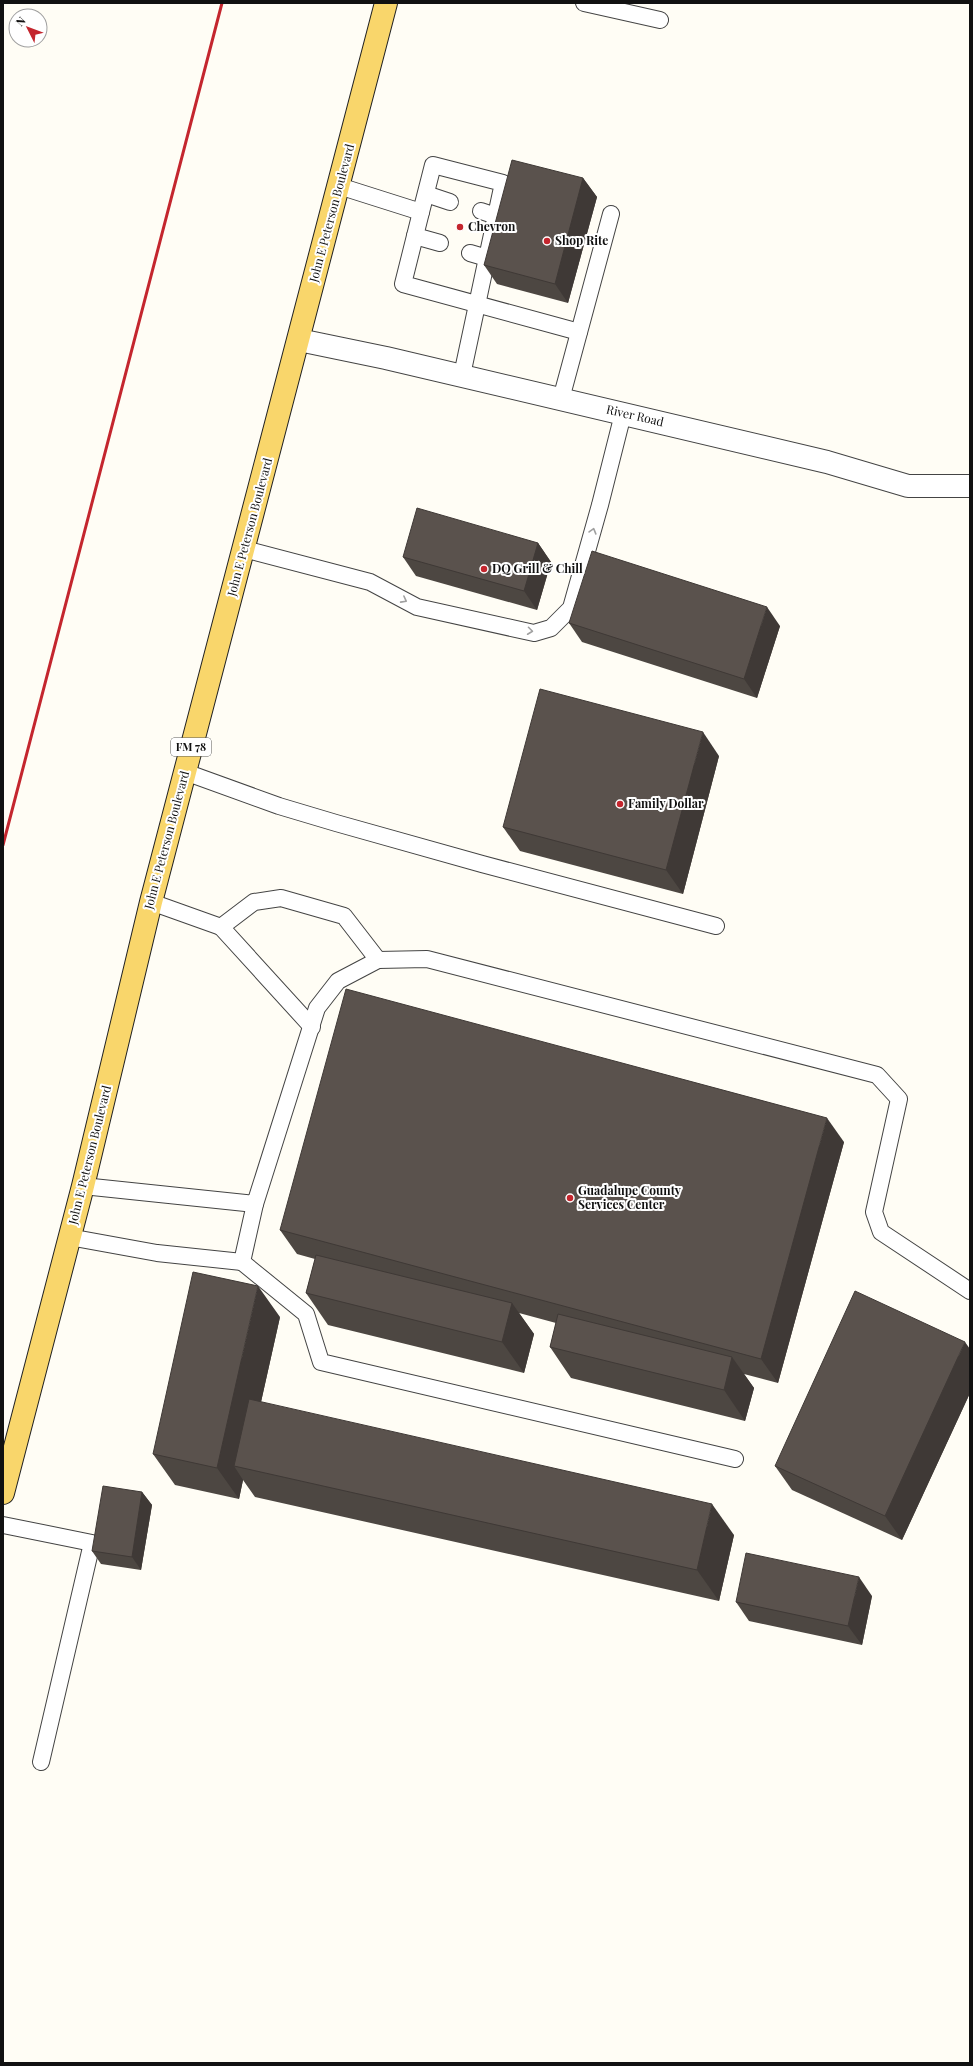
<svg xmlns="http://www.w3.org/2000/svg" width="973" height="2066" viewBox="0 0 973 2066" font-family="'Playfair Display',serif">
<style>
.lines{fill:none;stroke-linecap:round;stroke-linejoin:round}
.lane-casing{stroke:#444;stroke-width:18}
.street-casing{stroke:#444;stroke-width:24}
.primary-casing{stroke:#222;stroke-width:24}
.lane{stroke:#fff;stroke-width:16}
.street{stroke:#fff;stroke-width:22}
.primary{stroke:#f9d66b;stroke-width:22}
.rail{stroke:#c4262e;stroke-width:3}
.wall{fill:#4d4742}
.shaded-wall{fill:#3f3936}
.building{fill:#5a524d;stroke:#3f3936}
.oneway{stroke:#a0a0a0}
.poi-dot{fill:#c4262e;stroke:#fff;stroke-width:1.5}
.labels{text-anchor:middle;stroke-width:4;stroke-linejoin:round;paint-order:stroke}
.shield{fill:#fff;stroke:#585858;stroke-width:1}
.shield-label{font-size:11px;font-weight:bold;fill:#111}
.street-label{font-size:12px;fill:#111;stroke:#fff}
.poi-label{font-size:12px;font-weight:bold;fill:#111;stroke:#fff;text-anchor:start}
</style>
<rect width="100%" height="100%" fill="#fffdf5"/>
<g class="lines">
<g class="lane-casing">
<g id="lane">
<path d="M584 3 660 20"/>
<path d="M339 186 421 212 433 165 503 183 462 375"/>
<path d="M426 194 450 202"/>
<path d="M481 211 496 216"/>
<path d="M421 212 403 284 579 332"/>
<path d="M415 236 440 243"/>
<path d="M470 253 487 258"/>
<path d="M561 399 611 214"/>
<path d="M244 549 370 582 417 607 534 633 551 628 571 608 600 505 623 414"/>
<path d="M185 772 279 806 336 823 482 864 716 926"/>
<path d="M221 927 312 1027"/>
<path d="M378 960 427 959 877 1075 899 1099 874 1212 881 1232 970 1291"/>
<path d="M83 1186 255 1204 317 1008 338 981 378 960 344 916 281 898 254 902 221 927 151 902"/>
<path d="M255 1204 242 1262 306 1314 321 1362 735 1459"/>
<path d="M69 1237 157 1253 242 1262"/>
<path d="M3 1525 92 1543 41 1762"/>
</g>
</g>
<g class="street-casing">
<path id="street" d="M299 340 386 358 827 462 908 486H970"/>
</g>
<g class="primary-casing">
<path id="primary" d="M3 1493 83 1186 151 902 386 3"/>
</g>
<use href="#lane" class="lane"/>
<use href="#street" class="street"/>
<use href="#primary" class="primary"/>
<path class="rail" d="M3 845 222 3"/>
</g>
<g class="wall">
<path d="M583 178 597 197 568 303 497 284 484 265Z"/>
<path d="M538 543 551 562 537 610 416 576 403 557Z"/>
<path d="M569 623 780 626 757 698 582 642Z"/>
<path d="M719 756 683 894 520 851 503 827Z"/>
<path d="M844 1142 778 1383 744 1374 754 1388 745 1421 571 1378 550 1347 556 1323 519 1313 534 1334 524 1373 328 1325 306 1293 315 1259 297 1254 280 1230Z"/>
<path d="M280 1317 261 1402 734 1535 719 1601 255 1497 243 1480 239 1499 175 1485 153 1454Z"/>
<path d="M970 1349V1393L902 1540 792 1490 775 1466Z"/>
<path d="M142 1492 152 1505 141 1570 101 1564 92 1551Z"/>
<path d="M872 1596 862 1645 749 1621 736 1602Z"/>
</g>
<g class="shaded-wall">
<path d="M583 178 597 197 568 303 555 284Z"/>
<path d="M538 543 551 562 537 610 524 591Z"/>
<path d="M767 607 780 626 757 698 744 679Z"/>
<path d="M703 732 719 756 683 894 666 870Z"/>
<path d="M827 1118 844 1142 778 1383 761 1359Z"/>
<path d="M258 1286 280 1317 246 1469 234 1466 243 1480 239 1499 217 1468Z"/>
<path d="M512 1303 534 1334 524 1373 502 1342Z"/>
<path d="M965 1342 970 1349V1393L902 1540 885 1516Z"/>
<path d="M732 1357 754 1388 745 1421 724 1390Z"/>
<path d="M142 1492 152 1505 141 1570 132 1557Z"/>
<path d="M712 1504 734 1535 719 1601 697 1570Z"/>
<path d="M859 1577 872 1596 862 1645 848 1626Z"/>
</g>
<g class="building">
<path d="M512 160 583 178 555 284 484 265Z"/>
<path d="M417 508 538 543 524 591 403 557Z"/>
<path d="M592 551 767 607 744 679 569 623Z"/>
<path d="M540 689 703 732 666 870 503 827Z"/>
<path d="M346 989 827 1118 761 1359 280 1230Z"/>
<path d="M316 1255 512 1303 502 1342 306 1293Z"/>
<path d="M193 1272 258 1286 217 1468 153 1454Z"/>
<path d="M855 1291 965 1342 885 1516 775 1466Z"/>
<path d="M558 1314 732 1357 724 1390 550 1347Z"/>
<path d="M249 1399 712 1504 697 1570 234 1466Z"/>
<path d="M103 1486 142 1492 132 1557 92 1551Z"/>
<path d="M746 1553 859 1577 848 1626 736 1602Z"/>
</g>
<defs><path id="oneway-chevron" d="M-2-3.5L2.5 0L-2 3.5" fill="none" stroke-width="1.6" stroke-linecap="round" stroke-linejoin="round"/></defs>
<g class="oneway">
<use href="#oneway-chevron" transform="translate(593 531) rotate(-74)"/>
<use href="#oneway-chevron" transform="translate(404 600) rotate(28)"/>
<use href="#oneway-chevron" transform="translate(530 631) rotate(7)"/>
</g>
<g class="poi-dot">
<circle cx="460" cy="227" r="4"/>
<circle cx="547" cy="241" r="4"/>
<circle cx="484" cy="569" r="4"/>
<circle cx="620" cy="804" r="4"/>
<circle cx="570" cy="1198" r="4"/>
</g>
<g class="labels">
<rect class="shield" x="171" y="738" width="40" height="18" rx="3"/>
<g class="shield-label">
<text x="191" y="751">FM 78</text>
</g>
<g class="street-label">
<text transform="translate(332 213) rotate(-75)" y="4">John E Peterson Boulevard</text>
<text transform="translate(635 416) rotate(13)" y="4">River Road</text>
<text transform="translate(250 527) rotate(-75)" y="4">John E Peterson Boulevard</text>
<text transform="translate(167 840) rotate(-75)" y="4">John E Peterson Boulevard</text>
<text transform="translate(90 1155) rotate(-76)" y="4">John E Peterson Boulevard</text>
</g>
<g class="poi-label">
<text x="468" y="231">Chevron</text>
<text x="555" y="245">Shop Rite</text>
<text x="492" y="573">DQ Grill &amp; Chill</text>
<text x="628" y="808">Family Dollar</text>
<text x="578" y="1195">Guadalupe County<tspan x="578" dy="14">Services Center</tspan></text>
</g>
</g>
<rect width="973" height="2066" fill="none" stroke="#111111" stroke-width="8"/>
<g transform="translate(28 28) rotate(312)"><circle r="19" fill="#ffffff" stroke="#a0a0a0"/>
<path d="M0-3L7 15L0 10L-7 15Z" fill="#c4262e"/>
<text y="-6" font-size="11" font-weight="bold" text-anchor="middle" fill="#111111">N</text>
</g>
</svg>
